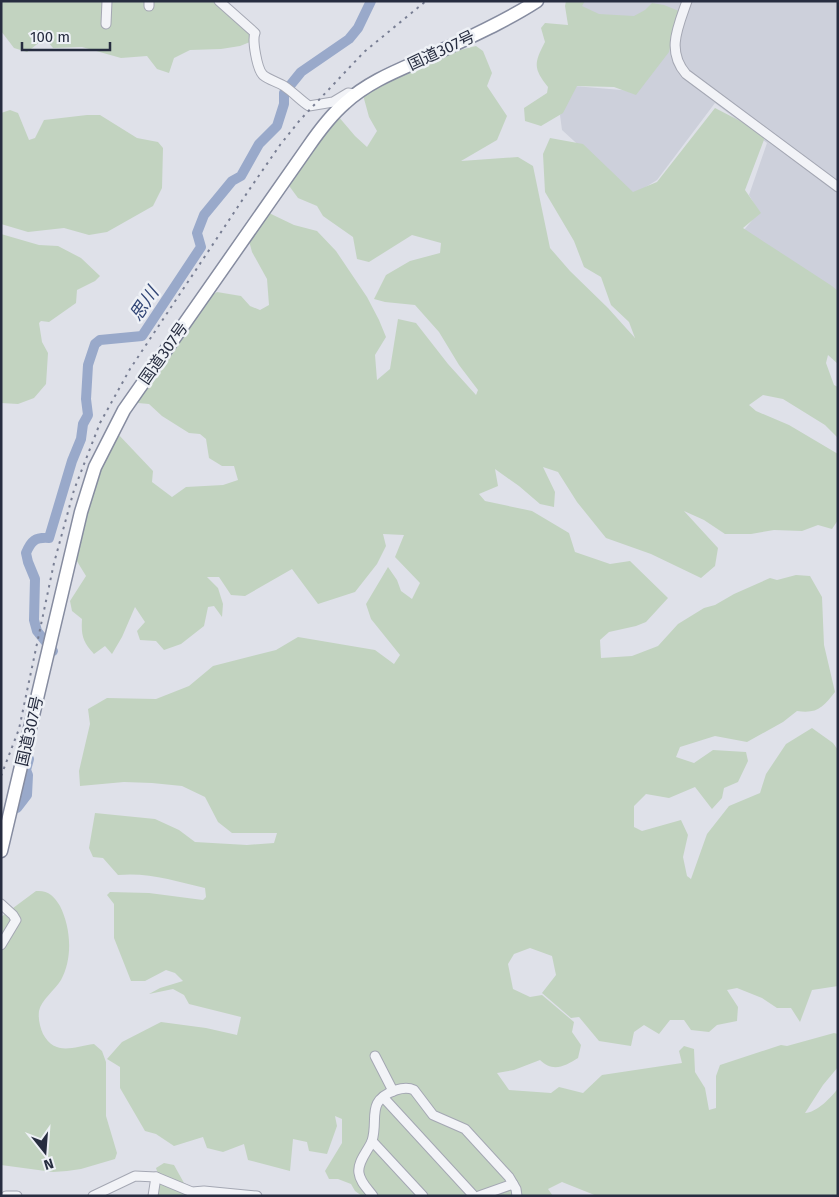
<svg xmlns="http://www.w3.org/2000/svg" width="839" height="1197" viewBox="0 0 839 1197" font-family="'Fira Sans','Noto Sans JP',sans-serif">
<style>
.built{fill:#cdd0db}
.green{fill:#c2d3c0}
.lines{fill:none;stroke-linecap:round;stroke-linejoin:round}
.river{stroke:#99a9ca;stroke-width:10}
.minor-casing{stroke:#a4a7b3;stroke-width:11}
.highway-casing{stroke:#868ca0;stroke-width:15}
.minor{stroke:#f2f3f7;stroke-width:9}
.highway{stroke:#fff;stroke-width:12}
.rail{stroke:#787e93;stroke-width:2;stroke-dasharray:2.5 5;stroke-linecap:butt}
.labels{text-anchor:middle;stroke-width:5;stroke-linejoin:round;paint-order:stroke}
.street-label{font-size:16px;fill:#272d40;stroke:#eef1f6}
.water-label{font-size:18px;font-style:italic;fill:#314575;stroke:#eef1f6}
</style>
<rect width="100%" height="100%" fill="#dfe1e9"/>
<path class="built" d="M583 1H838V296L744 230 759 212 749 195 767 143 715 103 657 180 633 195 562 130 560 115 574 86 633 91V21L597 18 579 7Z"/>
<g class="green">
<path d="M1 1H222L251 35 250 42 240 46 221 49 190 50 174 58 169 73 157 69 147 56 121 58 82 47 53 48 45 38 27 52 14 48 1 31Z"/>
<path d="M566 1H585L582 6 599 14 634 16 645 10 652 3 664 5 679 11 669 52 636 95 614 87 577 86 563 113 541 126 525 121 524 108 547 93 548 87C533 68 534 63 545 42L541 28 545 23 568 25 565 6Z"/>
<path d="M476 46 483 51 492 73 487 86 507 116 497 140 461 161 518 157 533 166 550 248 570 271 608 308 635 338 629 322 611 305 601 277 584 267 574 241 545 192 543 154 550 138 583 144 633 192 657 182 715 108 748 125 765 137 745 190 761 213 743 228 832 286 838 291V364L828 355 826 363 834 385 838 387V438L825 425 783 399 763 395 749 405 756 411 789 425 838 454V520L832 529 818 525 802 531 774 530 751 534H725L704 520 684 511 718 548 715 566 701 578 651 554 606 538 577 502 558 472 543 467 555 492 554 507 540 504 519 486 495 469 498 486 479 494 485 501 532 511 569 533 575 552 610 564 630 561 668 598 646 622 636 626 609 632 600 640 601 658 632 656 658 646 678 624 704 608 715 605 734 594 770 578 777 580 796 575 810 576 822 597 824 645 835 692C823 707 818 714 797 711L783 722 747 742 715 736 680 747 676 757 694 763 713 750 746 752 748 761 738 782 724 788 722 798 712 809 695 787 669 798 646 794 634 806V827L642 831 681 820 688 835 683 857 687 876 691 879 707 834 729 806 760 793 766 774 786 744 812 728 833 743 838 750V986L812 990 800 1022 791 1008H777L762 998 737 988 727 990 738 1007 737 1021 717 1025 709 1032 691 1030 684 1020H670L659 1034 644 1025 634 1032 631 1046 599 1041 579 1017 571 1018 542 993 556 975 552 956 530 948 514 954 508 964 513 989 530 997 542 995 574 1022 572 1032 581 1045 578 1058C565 1066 553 1073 540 1060L514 1070 497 1073 509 1090 551 1093 559 1087 583 1093 602 1075 682 1063 679 1051 684 1046 694 1049 695 1072 705 1088 709 1110 716 1108V1076L720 1065 781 1045 787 1046 834 1033 838 1034V1067L823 1085 805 1113C816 1113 832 1097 838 1088V1196H597L562 1182 548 1189 553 1196H362L355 1191 351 1184 338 1179H329L325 1171 342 1143V1119L335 1116 337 1126 327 1154 309 1151 307 1142 293 1139 290 1171 248 1160 244 1144 223 1152 207 1148 203 1137 174 1146 156 1134 145 1131 120 1088V1067L107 1059 122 1042 161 1022 206 1028 237 1035 241 1017 189 1004 184 995 173 989 149 994 160 988 183 981 175 973 166 970 145 981H131L114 938V904L107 895 110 892 149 893 203 900 206 897 205 888C176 881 148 872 118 875L103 858 93 857 89 848 95 813 155 819 179 830 195 842 247 845 274 843 277 833H232L218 822 205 797 182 786 152 783 124 782 80 786 79 771 90 724 88 709 107 698 156 699 189 686 213 666 276 650 298 637 375 650 394 664 400 655 371 619 366 604 388 567 397 580 401 591 412 599 420 583 395 557 404 535 383 534 386 546 377 564 355 592 318 604 292 569 245 596 231 595 219 577H207L218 588 223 604 222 617 214 606 208 607 204 626 181 644 164 650 156 641 140 640 137 631 145 622 135 607 122 637 112 654 105 646 94 654C83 642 81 636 82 619L72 611 70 601 86 576 75 558 96 475 117 433 153 471 152 482 172 497 186 487 223 485 238 480 234 466H222L209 458 206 439 200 434 189 433 162 416 149 404 138 403 136 396 204 300 217 292 241 296 250 306 260 310 269 305 267 279 252 252 248 237 269 213 294 225 317 231 336 251 367 297 379 320 386 337 375 355 377 380 390 369 398 319 416 323 448 364 476 395 478 390 459 365 439 332 415 305 385 302 374 299 386 275 410 261 440 253 441 243 412 235 369 262 357 259 353 237 323 216 317 206 298 198 287 183 338 116 355 136 367 147 377 131 369 117 363 95C398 74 436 55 476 46Z"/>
<path d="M10 110 18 113 29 140 35 138 44 120 87 115H100L137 138 158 142 163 148 162 188 153 206 107 232 89 235 64 228 28 232 1 224V113Z"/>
<path d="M1 234 39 245 58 246 81 258 100 276 95 281 77 290 76 303 49 322 41 321 39 323 42 342 48 353 46 384 34 398 18 404 1 403Z"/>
<path d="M36 891C48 890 54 896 60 906 71 928 73 958 61 980 55 990 41 1000 39 1011 38 1019 40 1027 43 1034 55 1056 73 1047 94 1044L102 1051 106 1062V1116L117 1153 115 1159 81 1169 67 1171 53 1172 1 1165V917Z"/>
<path d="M164 1163 174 1165 184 1183 192 1187 194 1196H147L160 1180 156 1168Z"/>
</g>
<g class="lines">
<g class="river">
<path d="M53 651 37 631 34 620 35 579 28 562 26 553C31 541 35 537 49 538L72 461 81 439 83 424 88 415 86 399 88 365 95 344 100 340 142 336 201 247 197 233 204 215 232 181 241 176 259 144 277 126 284 104V93L301 72 349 39 358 28 371 1"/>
<path d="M17 808 27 795 28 775 26 770 29 759"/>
</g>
<g class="minor-casing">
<g id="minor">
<path d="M149 1V6"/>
<path d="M219 1 255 33C252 40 257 69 263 75 269 80 278 82 284 86 293 92 300 100 309 106L333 102 348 93 356 94"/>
<path d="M687 1C678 27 666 51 686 74L838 187"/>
<path d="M106 24 107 1"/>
<path d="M1 904 13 915 16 920 1 945"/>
<path d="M375 1056 393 1091"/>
<path d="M383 1097 474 1196"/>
<path d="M372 1141 423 1196"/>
<path d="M6 1196H17"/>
<path d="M93 1196 135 1176 156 1177 192 1192 204 1191 257 1196"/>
<path d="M153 1196 156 1177"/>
<path d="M373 1196C368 1189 360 1182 359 1173 357 1162 368 1151 372 1141 379 1118 365 1101 396 1090 402 1088 408 1087 414 1090L433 1115 465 1129 509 1177 516 1189 517 1196"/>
<path d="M479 1196 513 1184"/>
</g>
</g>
<g class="highway-casing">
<path id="highway" d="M1 851 81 512 95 467 124 410 308 147C319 131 330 116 345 103 369 81 399 70 428 57 465 39 503 23 537 1"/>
</g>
<use href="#minor" class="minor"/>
<use href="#highway" class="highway"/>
<path class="rail" d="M1 776 19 729 54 563 74 490 100 423 130 369 249 190 280 145 300 120 364 52 426 1"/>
</g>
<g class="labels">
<g class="street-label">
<text transform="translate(441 50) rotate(-25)" y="6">国道307号</text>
<text transform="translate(163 353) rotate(-55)" y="6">国道307号</text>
<text transform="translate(29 731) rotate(-77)" y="6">国道307号</text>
</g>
<g class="water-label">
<text transform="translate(144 304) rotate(-56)" y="6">思川</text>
</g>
</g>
<rect width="839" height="1197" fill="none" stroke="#272d40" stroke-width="5"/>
<g transform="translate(45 1152) rotate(163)" stroke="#eef1f6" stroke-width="4" paint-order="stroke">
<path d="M0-4L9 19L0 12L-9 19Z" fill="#272d40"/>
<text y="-8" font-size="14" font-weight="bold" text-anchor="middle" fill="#272d40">N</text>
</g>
<path d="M22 42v8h88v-8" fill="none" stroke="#272d40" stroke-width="2.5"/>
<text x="30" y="42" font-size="15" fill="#272d40" stroke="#eef1f6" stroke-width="4" paint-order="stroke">100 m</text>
</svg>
